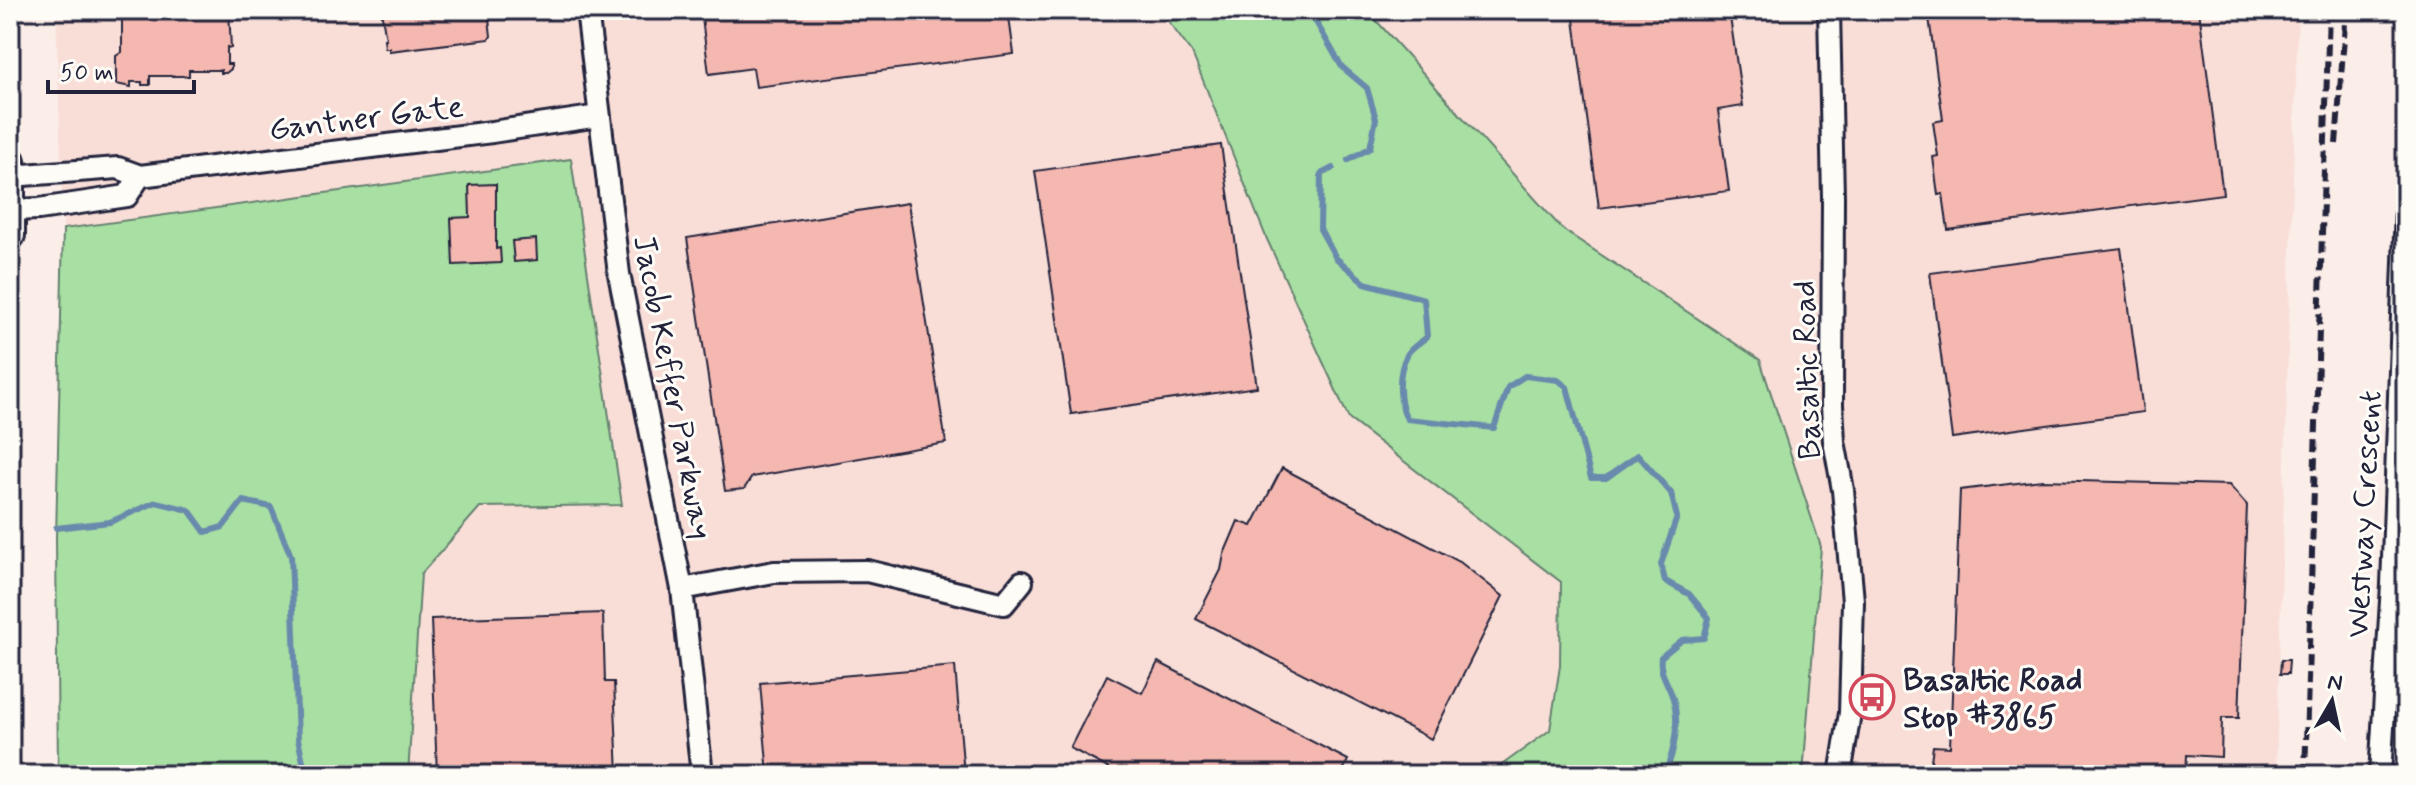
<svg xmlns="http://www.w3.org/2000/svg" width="2416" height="785" viewBox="0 0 2416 785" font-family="Mynerve,sans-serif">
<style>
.built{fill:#f9ded8}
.green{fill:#a8dfa3;stroke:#65806f;stroke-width:2}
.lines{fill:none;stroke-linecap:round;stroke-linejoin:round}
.stream{stroke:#698aac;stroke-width:6}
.building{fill:#f4b8b1;stroke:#22223b;stroke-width:2}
.street-casing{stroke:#22223b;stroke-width:26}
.secondary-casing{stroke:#22223b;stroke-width:34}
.street{stroke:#fdfcf7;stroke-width:20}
.secondary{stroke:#fdfcf7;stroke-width:28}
.rail{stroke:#22223b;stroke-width:6;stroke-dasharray:12 6;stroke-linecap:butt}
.labels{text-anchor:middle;stroke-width:6;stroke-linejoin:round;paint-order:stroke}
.street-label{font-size:32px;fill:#22223b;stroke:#fdfcf7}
.poi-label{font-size:32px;font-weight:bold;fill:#22223b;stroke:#fdfcf7;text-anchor:start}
</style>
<rect width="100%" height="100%" fill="#fbeee9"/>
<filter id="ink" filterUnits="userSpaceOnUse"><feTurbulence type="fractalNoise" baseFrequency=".0125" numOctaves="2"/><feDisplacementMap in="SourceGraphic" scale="16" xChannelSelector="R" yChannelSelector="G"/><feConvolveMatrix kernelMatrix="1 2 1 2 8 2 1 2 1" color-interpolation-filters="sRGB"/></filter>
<g filter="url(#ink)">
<g class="built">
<path d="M56 10H1160L1192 53 1266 237 1349 419 1561 582 1560 666 1550 730 1488 775H408L421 574 480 507 622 505 570 159 63 229Z"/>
<path d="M1367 10H2298L2276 775H1803L1821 547 1760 360 1562 229Z"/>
</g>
<g class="green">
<path d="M1160 10H1367L1562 229 1760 360 1821 547 1803 775H1488L1550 730 1560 666 1561 582 1349 419 1266 237 1192 53Z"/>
<path d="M571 159 622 505 480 507 421 574 408 775H58L56 538 63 229Z"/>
</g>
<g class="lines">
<g class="stream">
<path d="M1309 10 1342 67 1367 88 1376 119 1370 148 1348 160"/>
<path d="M1333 168 1321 174 1320 229 1336 258 1365 283 1424 299 1427 337C1421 342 1410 348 1407 355 1397 373 1398 402 1407 419L1494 428 1508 387 1525 376 1558 380 1567 387 1591 478H1606L1638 455 1671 493 1677 517 1661 564 1665 581 1689 594 1709 618 1704 638 1682 640 1661 657C1659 672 1666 679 1671 693 1681 717 1675 752 1664 775"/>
<path d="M56 528 110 522 156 502 189 510 205 532 223 527 243 501 271 507 291 556 298 739 306 775"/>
</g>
</g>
<g class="building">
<path d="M122 10H229L231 48 227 47V64H231V69L226 73H221V70H189V76H150V85H142V82H131V87L116 84V56L122 52Z"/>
<path d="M381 10H488L491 36 489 39 389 51V48H385L384 39H386Z"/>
<path d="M701 10H1008L1014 54 756 87 753 68 709 74Z"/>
<path d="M1586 10H1729L1743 106 1718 110 1729 191 1599 208 1573 12Z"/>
<path d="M1928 10H2199L2223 194 1948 230 1943 194 1938 195 1933 157 1938 156 1933 122 1943 120Z"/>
<path d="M1221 145 1257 387 1071 414 1035 171Z"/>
<path d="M496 184V249L500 248 501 263 453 265 451 218 470 217 469 185Z"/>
<path d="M908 203 946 443 752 477 744 489 725 491 687 238Z"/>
<path d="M536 239 537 260 514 262 512 241Z"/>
<path d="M2121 248 2143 412 1952 438 1930 273Z"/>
<path d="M1282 468 1460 562 1503 596 1431 739 1196 619 1221 570 1224 554 1238 521 1252 526Z"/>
<path d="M2042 480 2229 485 2247 505 2239 718H2222L2221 757 2187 755 2186 775H1929L1933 746 1950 747 1960 490Z"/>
<path d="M603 613 605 682H614L618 775H437L431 619Z"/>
<path d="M2281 660H2289L2288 674H2280Z"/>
<path d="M1158 662 1348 760 1341 775H1104L1108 768 1070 748 1107 675 1142 693Z"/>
<path d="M955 666 964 775H768L760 683Z"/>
</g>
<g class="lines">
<g class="street-casing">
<g id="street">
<path d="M587 10 619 274 682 589 702 775"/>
<path d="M1829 10 1833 197 1832 405 1834 441 1843 490 1853 601 1850 713 1840 775"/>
<path d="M10 176 118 168 140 176 492 132 599 116"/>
<path d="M10 210 39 209 127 196 140 176"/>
<path d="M682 589 774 572 867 571 1004 604 1022 582"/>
<path d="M2380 775 2392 585 2406 208"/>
</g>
</g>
<g class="secondary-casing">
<path id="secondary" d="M10 161V235"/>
</g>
<use href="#street" class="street"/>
<use href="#secondary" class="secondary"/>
<g class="rail">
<path d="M2336 144 2346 10"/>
<path d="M2305 775 2329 10"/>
</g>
</g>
</g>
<defs>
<g id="bus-ring" transform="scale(2.3)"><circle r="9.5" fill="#fdfcf7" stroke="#d1495b" stroke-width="1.5"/><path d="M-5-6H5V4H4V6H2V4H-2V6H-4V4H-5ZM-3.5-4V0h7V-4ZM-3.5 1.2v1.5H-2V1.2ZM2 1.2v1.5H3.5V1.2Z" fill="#d1495b"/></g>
</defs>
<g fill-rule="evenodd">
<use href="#bus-ring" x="1872" y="697"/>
</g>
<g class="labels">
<g class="street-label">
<text transform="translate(366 117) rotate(-7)" y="11">Gantner Gate</text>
<text transform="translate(1806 370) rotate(-92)" y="11">Basaltic Road</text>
<text transform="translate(674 387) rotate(79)" y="11">Jacob Keffer Parkway</text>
<text transform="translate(2363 514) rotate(-87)" y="11">Westway Crescent</text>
</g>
<g class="poi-label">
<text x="1903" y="690">Basaltic Road<tspan x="1903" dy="37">Stop #3865</tspan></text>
</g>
</g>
<rect width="2416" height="785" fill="none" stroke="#fdfcf7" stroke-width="40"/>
<rect x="20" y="20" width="2376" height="745" fill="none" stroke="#22223b" stroke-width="3" filter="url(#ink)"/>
<g transform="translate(2332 701) rotate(9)" stroke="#fdfcf7" stroke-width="6" paint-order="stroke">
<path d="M0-6L14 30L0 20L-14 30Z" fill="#22223b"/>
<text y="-12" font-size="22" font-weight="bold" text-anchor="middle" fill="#22223b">N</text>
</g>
<path d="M48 80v12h146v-12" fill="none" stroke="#22223b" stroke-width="4"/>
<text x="60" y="80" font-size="24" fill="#22223b" stroke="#fdfcf7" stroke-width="6" paint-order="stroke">50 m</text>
</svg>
